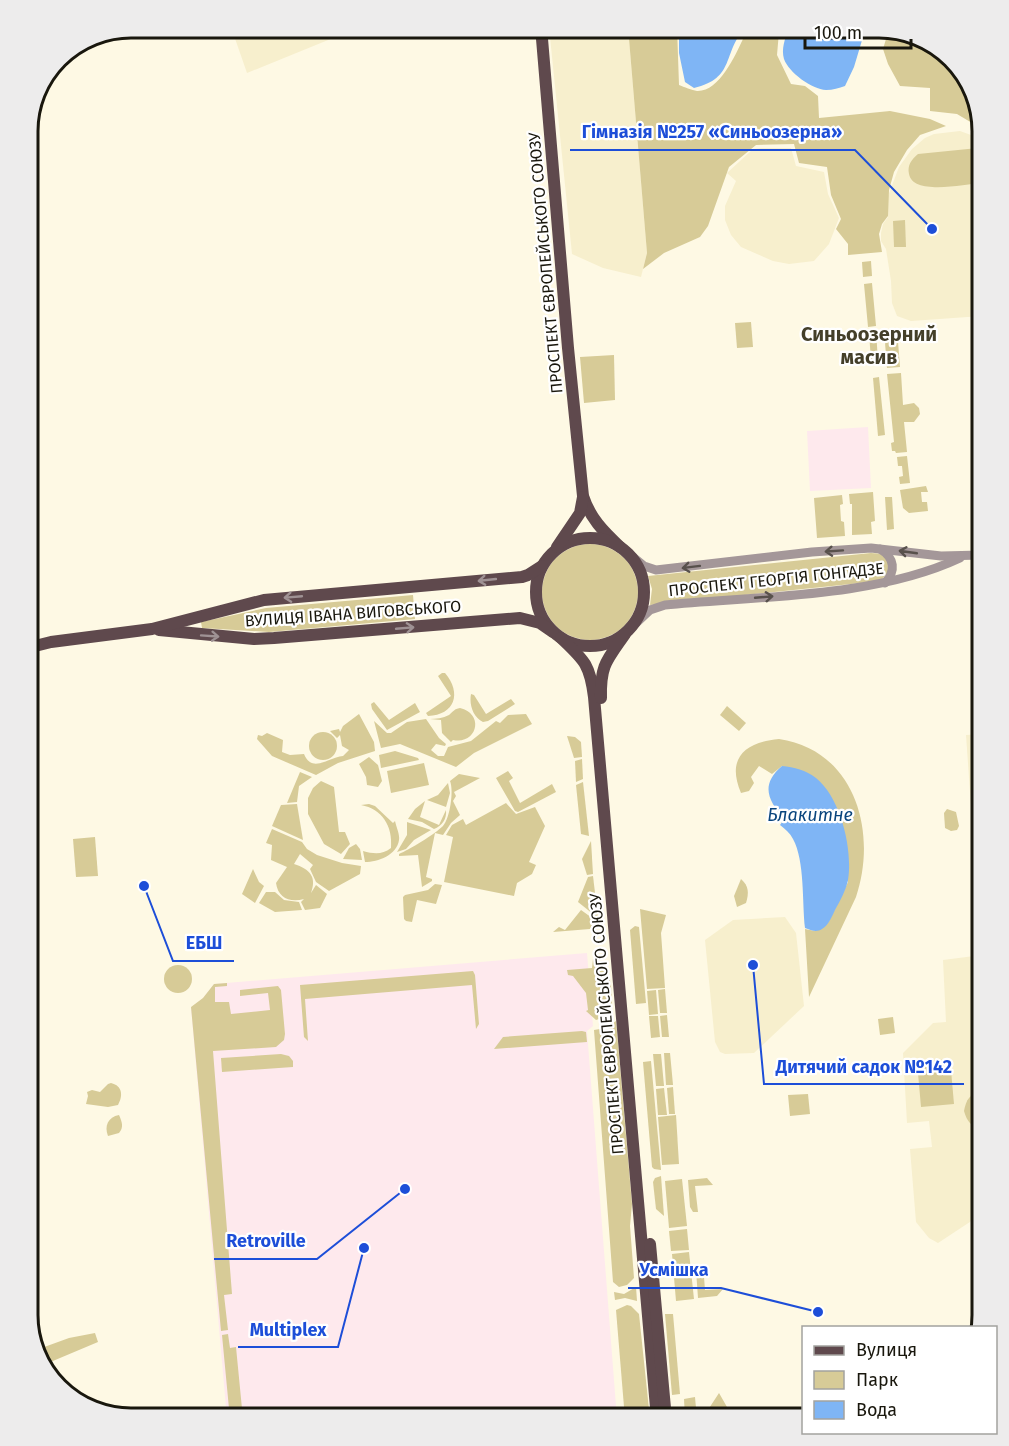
<svg xmlns="http://www.w3.org/2000/svg" width="1009" height="1446" viewBox="0 0 1009 1446" font-family="'Fira Sans',sans-serif">
<style>
.commercial{fill:#fee9ed}
.built{fill:#f7efcd}
.green{fill:#d7cb97}
.water{fill:#7fb5f5}
.lines{fill:none;stroke-linecap:round;stroke-linejoin:round}
.minor{stroke:#a49799;stroke-width:9}
.major{stroke:#5f494d;stroke-width:12}
.oneway{stroke:#58514c}
.oneway2{stroke:#9f9294}
.labels{text-anchor:middle;stroke-width:4.5;stroke-linejoin:round;paint-order:stroke}
.street-label{font-size:16px;fill:#19170d;stroke:#fff}
.water-label{font-size:18px;font-style:italic;fill:#0a457d;stroke:#fff}
.quarter-label{font-size:20px;font-weight:bold;fill:#443f29;stroke:#fff}
.rim{fill:none;stroke:#19170d;stroke-width:3}
.leader{fill:none;stroke:#1d4ed8;stroke-width:2}
.callout-dot{fill:#1d4ed8;stroke:#fff;stroke-width:2}
.callout-label{font-size:18px;text-anchor:middle;font-weight:bold;fill:#1d4ed8;stroke:#fff;stroke-width:4.5;stroke-linejoin:round;paint-order:stroke}
</style>
<rect width="100%" height="100%" fill="#fef9e4"/>
<g class="commercial">
<path d="M868 427 871 488 810 491 807 431Z"/>
<path d="M587 953 593 1026 587 1031 617 1419H227L191 1008 203 998 214 984Z"/>
</g>
<g class="built">
<path d="M231 27H360L247 73Z"/>
<path d="M549 27H628L647 253 641 277 603 268 572 254Z"/>
<path d="M960 131 982 139V316L911 321 897 316 892 303 891 281 886 249 881 241V233L883 224 888 217V196L899 167 912 149 925 138 934 134Z"/>
<path d="M761 148H791L796 166 824 172 828 194 839 218 829 244 814 261 789 264 773 261 741 247 731 235 725 220V206L736 181 727 173 753 149Z"/>
<path d="M982 734V827L978 826 972 820 966 735Z"/>
<path d="M785 917 796 933 804 1006 754 1053 725 1054 720 1052 715 1042 705 940 733 920Z"/>
<path d="M982 955V1214L938 1243 929 1238 916 1222 910 1149 932 1147 929 1121 907 1123 903 1053 933 1023 946 1022 943 960Z"/>
</g>
<g class="green">
<path d="M628 27H677L679 85C684 87 692 90 697 91 719 92 735 56 743 39L758 33 779 32 777 55 791 84 805 86 818 96 819 118 890 111 930 119 946 126 920 135 907 150 894 172 889 190 888 216 882 224 879 234 882 252 848 255V244L836 229 841 219 831 195 827 167 799 163 794 144 756 145 729 167 708 226 700 237 664 253 643 269 647 253Z"/>
<path d="M889 29 930 41 968 79 982 129 957 114 930 111V88L900 86 888 64 883 49Z"/>
<path d="M978 148 982 149V183C965 184 913 196 909 174 907 165 912 159 918 154Z"/>
<path d="M905 220 906 247H894L893 221Z"/>
<path d="M871 261 872 276 863 277 862 262Z"/>
<path d="M872 283 876 326 868 327 864 284Z"/>
<path d="M751 322 753 347 737 348 735 323Z"/>
<path d="M897 329 900 367 887 368 884 330Z"/>
<path d="M869 331H876L878 361 871 362Z"/>
<path d="M614 355 615 400 584 403 580 357Z"/>
<path d="M901 373 903 405 914 403 919 408 920 414 914 422H904L907 452 896 453 895 451H892L891 443 894 442 887 374Z"/>
<path d="M879 377 885 435 878 436 873 378Z"/>
<path d="M907 456 910 483 900 484 899 477 903 476 902 466H898L897 457Z"/>
<path d="M926 486 928 492H921L922 502H927L928 511 909 513 903 508 900 490Z"/>
<path d="M873 492 875 521 871 522 872 534 852 535V504H850L849 494Z"/>
<path d="M842 495 843 504 840 505 841 521 844 522 845 536 817 538 814 498Z"/>
<path d="M885 497H892L894 529 887 530Z"/>
<circle cx="590" cy="592" r="48"/>
<path d="M871 553 883 554 889 563 888 573 880 581 650 605 652 589 648 576Z"/>
<path d="M413 595 415 619 269 632 202 628 201 622 266 608Z"/>
<path d="M442 673H445C462 693 455 715 428 716L426 713 451 696 438 676Z"/>
<path d="M471 694 474 695 486 714 511 699 515 704 488 721 483 722C473 717 469 705 471 694Z"/>
<path d="M374 702 389 720 415 703 420 712 387 730 372 709 371 704Z"/>
<path d="M727 706 746 723 739 731 720 715Z"/>
<path d="M460 708C485 714 477 745 453 740L451 742 442 733 441 720 430 719C436 719 443 718 449 715 454 711 454 709 460 708Z"/>
<path d="M359 714 374 742 375 751 338 763 316 775 272 756 257 739 258 735 262 736 267 733 283 740 282 752 290 755 304 754C312 774 329 757 343 756L349 750 342 746 340 735 337 738 330 731 339 729 340 732 343 726Z"/>
<path d="M526 714 532 724 474 753 456 767 400 744 381 748 374 721 387 733H391L407 722 426 719 439 738 446 744 445 746 436 744 431 750 438 756H444L448 747 471 741 496 721 500 723 508 715Z"/>
<circle cx="323" cy="746" r="14"/>
<path d="M567 736 575 737 581 742 582 757 574 758Z"/>
<path d="M779 739C855 750 878 832 856 897L809 997 805 929 815 931 829 921 848 882 782 766 772 774 759 766 751 777 754 783 749 791 741 793C726 758 745 742 779 739Z"/>
<path d="M395 751 418 758 419 760 381 768 379 755Z"/>
<path d="M369 757 378 765 382 781 378 787 367 785 366 777 359 764Z"/>
<path d="M582 759 583 779 576 782 575 761Z"/>
<path d="M424 763 429 785 391 793 387 771Z"/>
<path d="M508 771 513 778 509 781 520 803 552 784 556 792 518 812 515 811 496 778Z"/>
<path d="M300 772 312 777 299 786 297 802 287 803Z"/>
<path d="M459 774 480 778 454 792 456 796 453 801 460 815 451 823 443 835 435 833 426 877 432 879V881L422 887 418 855 399 856V854C409 850 435 834 443 826 450 818 454 791 450 781Z"/>
<path d="M321 781 334 787 339 832H345L350 844 341 854 324 844 308 814V798L313 788Z"/>
<path d="M583 782 589 836 581 834 576 785Z"/>
<path d="M448 783 450 793 446 807 427 800 438 795Z"/>
<path d="M425 801 420 817 439 825 446 810C447 819 442 826 434 829L422 822 408 819 415 809Z"/>
<path d="M506 803 516 814 535 807 545 826 529 862 536 865 532 874 517 883 514 896 444 882 453 837 446 835 452 825 463 819 466 825Z"/>
<path d="M297 804 303 840 272 826 281 805Z"/>
<path d="M369 804 375 806 393 823 395 821C396 826 400 835 399 840 397 855 378 862 365 862L363 851C374 854 382 855 391 848 393 826 382 809 361 805Z"/>
<path d="M947 809 956 812 959 826 957 830 951 831 945 828 944 813Z"/>
<path d="M407 822 431 830 414 840 406 849 397 852 407 835Z"/>
<path d="M272 829 302 842 307 849 317 855 342 863 361 866 360 874 329 891 316 882 310 869 313 865 300 854 294 864C310 869 317 877 311 893L316 885 327 894 320 908 305 910 301 902 304 899C290 903 278 898 276 883L287 867 271 860 272 845 266 843Z"/>
<path d="M95 837 98 876 76 877 73 839Z"/>
<path d="M591 841 593 874 587 875 582 859Z"/>
<path d="M356 844 360 849 362 860 343 859 349 848Z"/>
<path d="M253 869 259 882 264 886 255 903 242 894Z"/>
<path d="M593 876 598 918 578 902 588 877Z"/>
<path d="M741 879C749 886 749 893 746 903L737 907 734 896Z"/>
<path d="M435 884 442 885 436 904 417 900 412 922 406 921 404 919 403 897 405 895 428 890Z"/>
<path d="M266 892H275L284 900 299 902 302 910 275 912 259 903Z"/>
<path d="M640 909 666 915 661 933 665 988 647 989Z"/>
<path d="M581 910 595 920 590 929 553 932 559 927 565 930Z"/>
<path d="M635 926 639 927 646 1003 636 1004 630 930Z"/>
<path d="M593 959 603 962C610 969 614 999 611 1009 609 1015 602 1018 596 1020L586 1011 588 1010 586 993 573 976 568 975 567 970 592 968Z"/>
<circle cx="178" cy="979" r="14"/>
<path d="M473 971 475 975 479 1024 476 1029 472 985 305 999 308 1041 304 1037 300 985Z"/>
<path d="M227 983V986L215 987V1002H229L231 1014 270 1010 268 993 240 996V990L278 986 281 990 285 1034 284 1040 276 1047 213 1051 232 1294 224 1295 228 1330 221 1331 191 1007 203 998 214 984Z"/>
<path d="M665 989 667 1013H660L658 990Z"/>
<path d="M656 990 658 1014 649 1015 647 991Z"/>
<path d="M667 1015 669 1037H662L660 1016Z"/>
<path d="M649 1016H658L660 1037 651 1038Z"/>
<path d="M893 1017 895 1033 880 1035 878 1019Z"/>
<path d="M616 1021 632 1204 630 1226 634 1278 627 1285 619 1287 613 1282 594 1030 606 1028Z"/>
<path d="M582 1031 586 1032 587 1042 494 1049 503 1037Z"/>
<path d="M670 1053 673 1085H666L664 1053Z"/>
<path d="M281 1054 289 1056 293 1061V1067L222 1072 221 1058Z"/>
<path d="M653 1054H661L664 1086H656Z"/>
<path d="M950 1059 954 1104 921 1107 917 1062Z"/>
<path d="M651 1061 661 1170 654 1169 652 1167 643 1062Z"/>
<path d="M111 1083C123 1086 123 1096 118 1105L108 1107 86 1104 88 1096 87 1092 92 1090 100 1092 108 1084Z"/>
<path d="M37 1084 39 1102 27 1103V1085Z"/>
<path d="M673 1087 675 1114H669L667 1088Z"/>
<path d="M664 1088 667 1115H658L656 1089Z"/>
<path d="M982 1091V1129C972 1127 967 1122 964 1111 966 1100 970 1093 982 1091Z"/>
<path d="M808 1094 810 1114 790 1116 788 1095Z"/>
<path d="M119 1115C122 1122 124 1127 119 1133L108 1136C104 1126 108 1117 119 1115Z"/>
<path d="M676 1115 679 1164 662 1165 658 1117Z"/>
<path d="M661 1176 664 1216 656 1209 653 1182 655 1178Z"/>
<path d="M707 1178 713 1185 695 1186 698 1212H693L690 1207 688 1180Z"/>
<path d="M682 1179 687 1226 669 1228 665 1181Z"/>
<path d="M687 1229 689 1250 671 1251 669 1231Z"/>
<path d="M689 1252 694 1299 676 1301 672 1254Z"/>
<path d="M703 1264 705 1290 723 1289 717 1296 698 1298 696 1270 698 1265Z"/>
<path d="M636 1287 637 1301 625 1298 615 1300 614 1292 624 1294Z"/>
<path d="M627 1305 631 1306 639 1314 650 1419H625L616 1310Z"/>
<path d="M665 1314H673L680 1394 672 1395Z"/>
<path d="M95 1333 98 1342 41 1366 36 1350 69 1338Z"/>
<path d="M228 1334 230 1348 236 1347 243 1419H230L222 1335Z"/>
<path d="M719 1393 727 1407 717 1411 711 1419H702Z"/>
<path d="M695 1397 697 1419H685L684 1399Z"/>
</g>
<g class="water">
<path d="M679 27H759L745 28C722 53 736 78 694 88L685 82 679 53Z"/>
<path d="M784 27H866L854 67 845 86C839 88 833 90 826 90 812 89 789 73 784 59 781 49 785 39 788 30Z"/>
<path d="M782 766C794 767 806 770 816 778 841 798 853 850 848 880 846 890 840 901 835 910 832 916 829 925 822 929 816 933 811 930 805 928 802 902 805 861 793 839 790 833 785 829 780 825L784 819C768 800 760 785 782 766Z"/>
</g>
<g class="lines">
<g class="minor">
<path d="M880 549C895 558 896 571 885 583"/>
<path d="M628 553 644 566 656 570 812 552 871 548 941 556 982 555"/>
<path d="M633 626 650 610 665 605C758 596 875 598 960 558"/>
</g>
<g class="major">
<path d="M541 27 568 348 583 496C590 518 603 531 620 547"/>
<circle cx="590" cy="592" r="54"/>
<path d="M557 547 580 513 583 497"/>
<path d="M159 630 254 639 274 638 520 618 540 623 553 632"/>
<path d="M561 638C584 660 590 664 594 697L657 1419"/>
<path d="M27 648 51 642 152 629 264 600 522 577 528 575 542 566"/>
<path d="M601 698C600 665 607 660 625 634"/>
<path d="M650 1244 666 1419"/>
</g>
</g>
<defs><path id="oneway-shaft" d="M-6 0H5M1.5-3L5.5 0L1.5 3" fill="none" stroke-width="1.6" stroke-linecap="round" stroke-linejoin="round" transform="scale(1.5)"/></defs>
<g class="oneway">
<use href="#oneway-shaft" transform="translate(834 551) rotate(176)"/>
<use href="#oneway-shaft" transform="translate(908 552) rotate(-172)"/>
<use href="#oneway-shaft" transform="translate(691 567) rotate(173)"/>
<use href="#oneway-shaft" transform="translate(764 597) rotate(-5)"/>
</g>
<g class="oneway2">
<use href="#oneway-shaft" transform="translate(487 580) rotate(174)"/>
<use href="#oneway-shaft" transform="translate(293 597) rotate(175)"/>
<use href="#oneway-shaft" transform="translate(405 628) rotate(-5)"/>
<use href="#oneway-shaft" transform="translate(210 636) rotate(4)"/>
</g>
<g class="labels">
<g class="street-label">
<text transform="translate(545 263) rotate(-95)" y="6">ПРОСПЕКТ ЄВРОПЕЙСЬКОГО СОЮЗУ</text>
<text transform="translate(776 579) rotate(-6)" y="6">ПРОСПЕКТ ГЕОРГІЯ ГОНГАДЗЕ</text>
<text transform="translate(353 613) rotate(-4)" y="6">ВУЛИЦЯ ІВАНА ВИГОВСЬКОГО</text>
<text transform="translate(606 1024) rotate(-95)" y="6">ПРОСПЕКТ ЄВРОПЕЙСЬКОГО СОЮЗУ</text>
</g>
<g class="water-label">
<text x="810" y="821">Блакитне</text>
</g>
<g class="quarter-label">
<text x="869" y="341">Синьоозерний<tspan x="869" dy="23">масив</tspan></text>
</g>
</g>
<path d="M0 0H1009V1446H0ZM131 38H879A93 93 0 0 1 972 131V1315A93 93 0 0 1 879 1408H131A93 93 0 0 1 38 1315V131A93 93 0 0 1 131 38Z" fill="#edecec" fill-rule="evenodd"/>
<path class="rim" d="M131 38H879A93 93 0 0 1 972 131V1315A93 93 0 0 1 879 1408H131A93 93 0 0 1 38 1315V131A93 93 0 0 1 131 38Z"/>
<path class="leader" d="M932 229L855 150H570M144 886L173 961H234M753 965L764 1084H964M405 1189L317 1259H214M818 1312L721 1288H628M364 1248L338 1347H238"/>
<g class="callout-dot">
<circle cx="932" cy="229" r="6"/>
<circle cx="144" cy="886" r="6"/>
<circle cx="753" cy="965" r="6"/>
<circle cx="405" cy="1189" r="6"/>
<circle cx="818" cy="1312" r="6"/>
<circle cx="364" cy="1248" r="6"/>
</g>
<g class="callout-label">
<text x="712" y="138">Гімназія №257 «Синьоозерна»</text>
<text x="204" y="949">ЕБШ</text>
<text x="864" y="1073">Дитячий садок №142</text>
<text x="266" y="1247">Retroville</text>
<text x="674" y="1276">Усмішка</text>
<text x="288" y="1336">Multiplex</text>
</g>
<rect x="802" y="1326" width="195" height="108" fill="#ffffff" stroke="#a3a29e" stroke-width="1.5"/>
<rect x="814" y="1346" width="30" height="9" fill="#5f494d" stroke="#a3a29e" stroke-width="1.5"/>
<text x="856" y="1356" font-size="18" fill="#19170d">Вулиця</text>
<rect x="814" y="1371" width="30" height="18" fill="#d7cb97" stroke="#a3a29e" stroke-width="1.5"/>
<text x="856" y="1386" font-size="18" fill="#19170d">Парк</text>
<rect x="814" y="1401" width="30" height="18" fill="#7fb5f5" stroke="#a3a29e" stroke-width="1.5"/>
<text x="856" y="1416" font-size="18" fill="#19170d">Вода</text>
<path d="M805 39v9h106v-9" fill="none" stroke="#19170d" stroke-width="3"/>
<text x="814" y="39" font-size="18" fill="#19170d" stroke="#ffffff" stroke-width="4.5" paint-order="stroke">100 m</text>
</svg>
